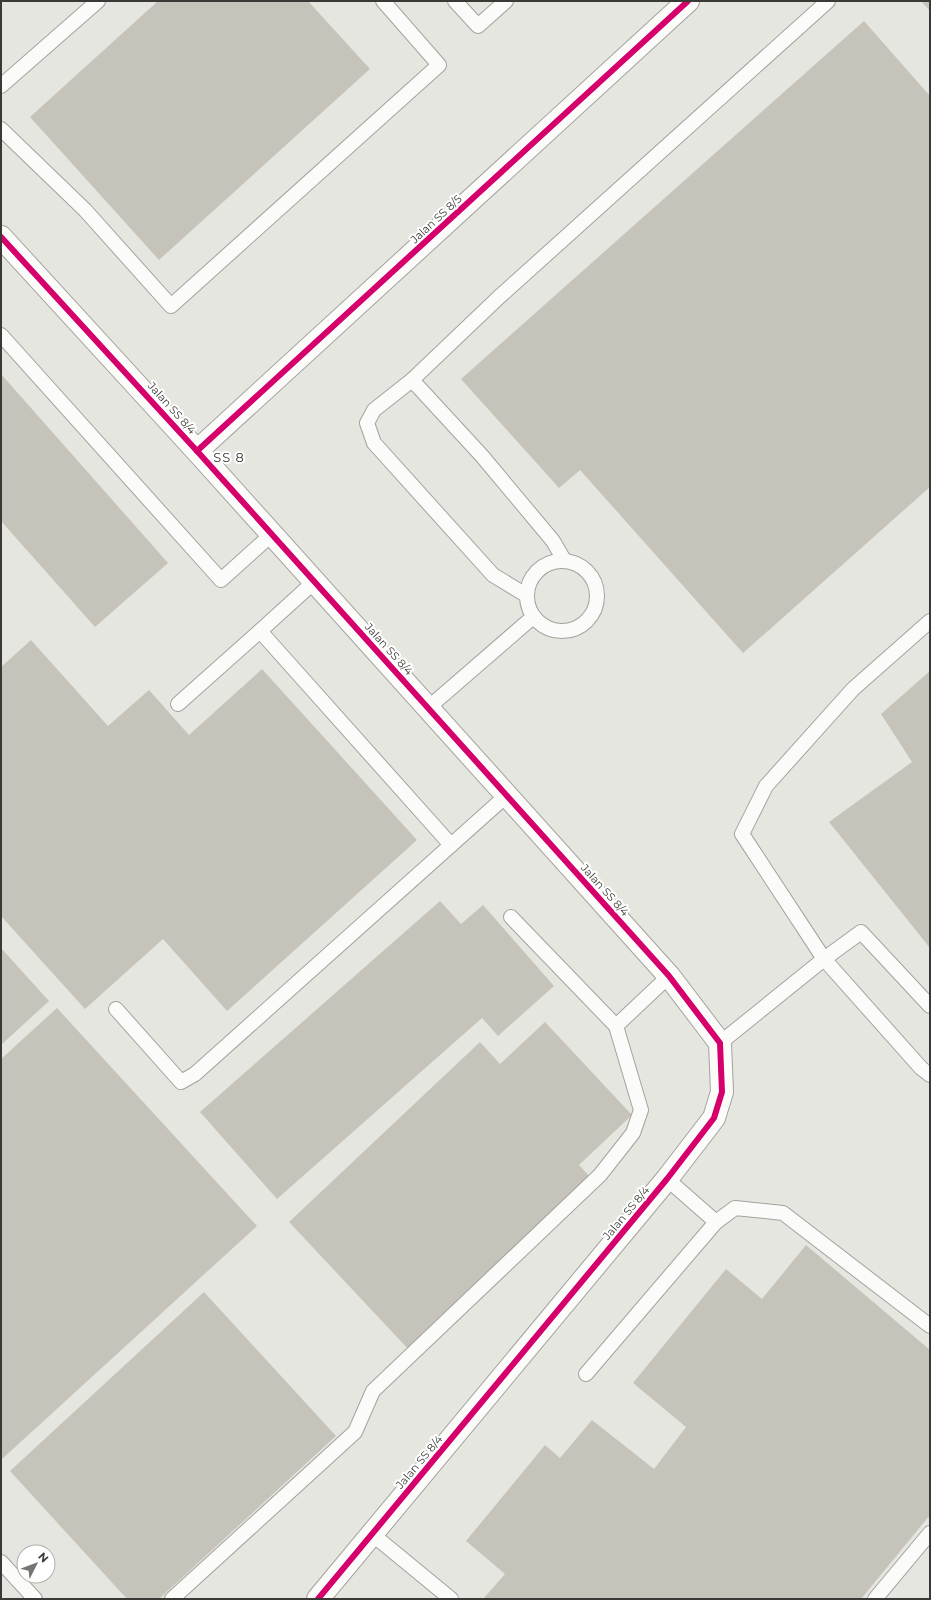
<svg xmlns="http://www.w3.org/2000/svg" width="931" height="1600" viewBox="0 0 931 1600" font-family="Montserrat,sans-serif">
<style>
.building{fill:#c6c4ba}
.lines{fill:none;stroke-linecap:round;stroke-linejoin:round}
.service-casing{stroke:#a3a29e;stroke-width:16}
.minor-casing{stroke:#a3a29e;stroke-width:24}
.service{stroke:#fbfbfa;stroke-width:14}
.minor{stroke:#fbfbfa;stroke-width:22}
.cycleway-casing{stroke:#fff;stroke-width:8}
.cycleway{stroke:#d6006c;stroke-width:6}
.labels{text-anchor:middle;stroke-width:4;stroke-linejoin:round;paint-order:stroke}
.street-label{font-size:11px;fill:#3a3935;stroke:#fff}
.quarter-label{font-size:13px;letter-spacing:1px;fill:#3a3935;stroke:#fff}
</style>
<rect width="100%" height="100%" fill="#e6e6e0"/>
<g class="building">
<path d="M158 1H308L370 69 159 260 30 117Z"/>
<path d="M921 1H930V11Z"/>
<path d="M864 21 930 96V487L743 653 580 470 559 488 461 379Z"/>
<path d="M1 374 168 563 95 627 1 521Z"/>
<path d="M31 640 108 726 149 690 189 735 262 669 417 840 227 1011 163 939 85 1009 1 916V667Z"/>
<path d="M930 671V948L829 822 912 762 881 714Z"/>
<path d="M440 901 461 924 483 905 554 986 498 1036 482 1018 277 1199 200 1112Z"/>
<path d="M1 948 49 1001 1 1045Z"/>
<path d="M57 1008 257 1226 1 1460V1059Z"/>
<path d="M545 1022 632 1115 579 1165 592 1179 410 1351 289 1222 480 1042 500 1064Z"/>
<path d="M806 1245 930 1350V1515L861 1599H483L505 1574 466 1541 545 1445 560 1458 592 1420 654 1469 686 1427 633 1383 726 1269 762 1299Z"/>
<path d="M204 1292 336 1436 159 1599H127L10 1471Z"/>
</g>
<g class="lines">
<g class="service-casing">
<g id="service">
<path d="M455 1 478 26 506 1"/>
<path d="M1 86 98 1"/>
<path d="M1 129 85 210 171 306 439 65 383 1"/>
<path d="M1 335 221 580 271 535"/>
<path d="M412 380 482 456 553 541 564 560"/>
<circle cx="562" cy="596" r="35"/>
<path d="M526 595 493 575 374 443 367 423 374 410 412 380 498 298 828 1"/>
<path d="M930 621 853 689 766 786 742 834 824 959 921 1068 930 1075"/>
<path d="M260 631 314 582"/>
<path d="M178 704 260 631 451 845"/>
<path d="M428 708 533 617"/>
<path d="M511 917 616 1026 669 976"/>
<path d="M116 1009 181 1082 195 1074 506 796"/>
<path d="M720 1043 824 959 861 932 930 1006"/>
<path d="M716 1222 735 1208 783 1213 930 1326"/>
<path d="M586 1374 716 1222 667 1179"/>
<path d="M372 1534 451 1599"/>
<path d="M1 1562 35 1599"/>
<path d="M172 1599 355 1432 373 1391 600 1175 633 1133 641 1110 616 1026"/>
<path d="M875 1599 930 1533"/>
</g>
</g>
<g class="minor-casing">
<g id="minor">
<path d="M1 237 197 451 669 976 720 1043 722 1092 714 1118 667 1179 318 1599"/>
<path d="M197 451 688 1"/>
</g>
</g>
<use href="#service" class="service"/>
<use href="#minor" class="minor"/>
<g class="cycleway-casing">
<g id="cycleway">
<path d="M1 237 197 451 669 976 720 1043 722 1092 714 1118 667 1179 318 1599"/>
<path d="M197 451 688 1"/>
</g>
</g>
<use href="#cycleway" class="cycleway"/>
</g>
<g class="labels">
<g class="street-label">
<text transform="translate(436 219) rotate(-43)" y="4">Jalan SS 8/5</text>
<text transform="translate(172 408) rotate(48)" y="4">Jalan SS 8/4</text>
<text transform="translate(389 649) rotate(48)" y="4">Jalan SS 8/4</text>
<text transform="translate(605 890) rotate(48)" y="4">Jalan SS 8/4</text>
<text transform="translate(626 1213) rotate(-50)" y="4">Jalan SS 8/4</text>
<text transform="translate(419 1462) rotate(-50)" y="4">Jalan SS 8/4</text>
</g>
<g class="quarter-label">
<text x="229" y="462">SS 8</text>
</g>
</g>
<rect width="931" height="1600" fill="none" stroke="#3a3935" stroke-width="4"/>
<g transform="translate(36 1564) rotate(48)"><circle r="19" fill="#ffffff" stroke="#b0b0ae"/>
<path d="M0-3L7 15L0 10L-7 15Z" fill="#767671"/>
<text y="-6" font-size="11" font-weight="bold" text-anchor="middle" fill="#3a3935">N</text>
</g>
</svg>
